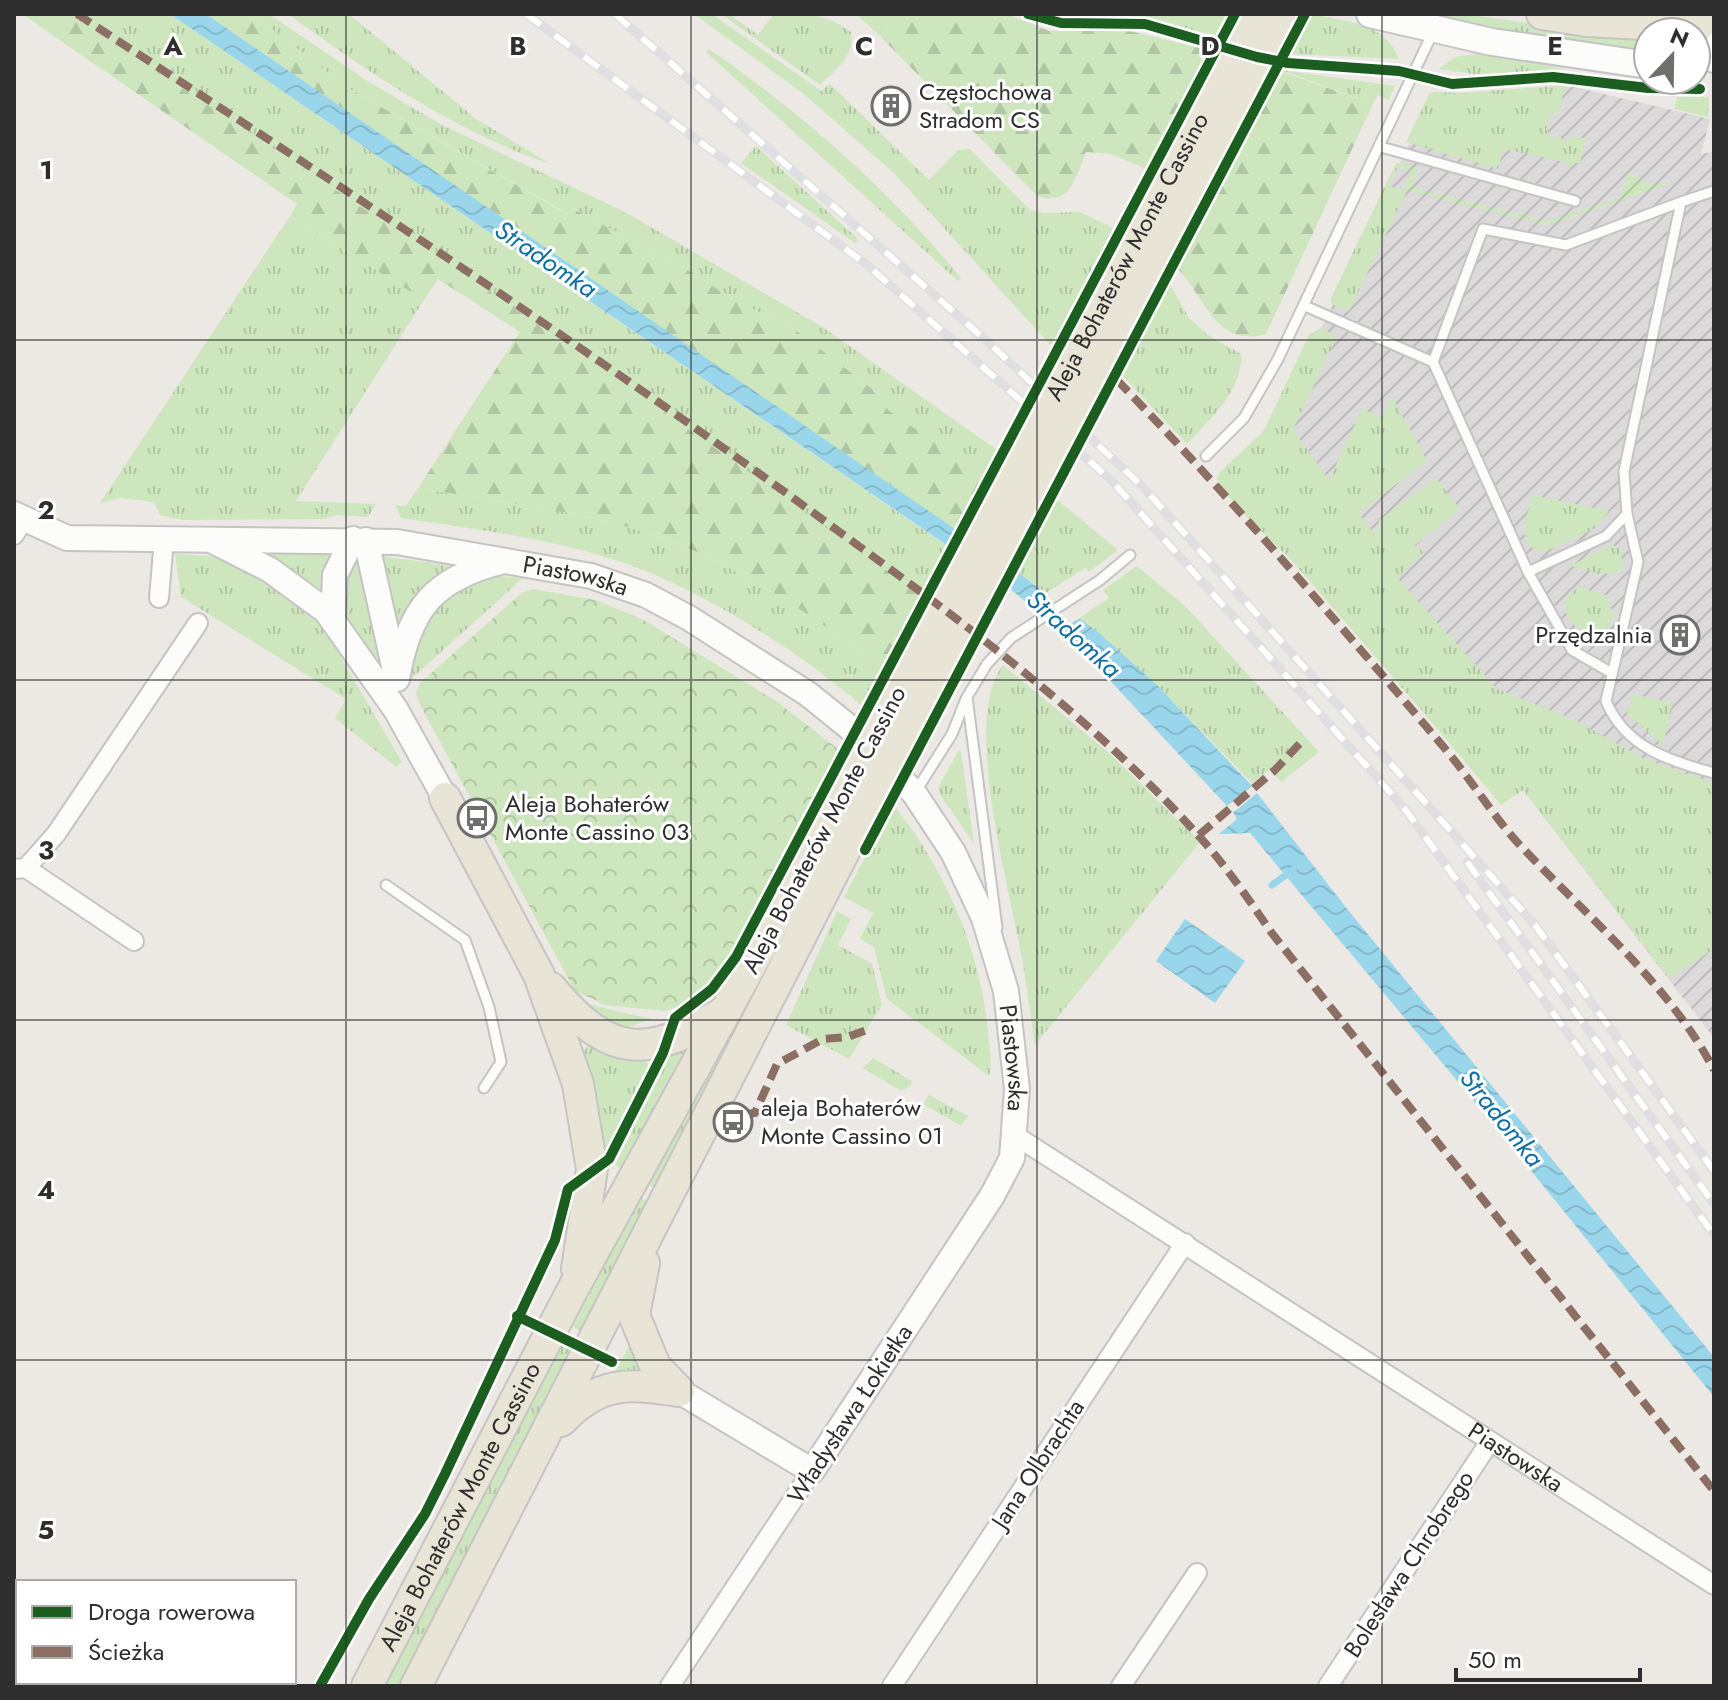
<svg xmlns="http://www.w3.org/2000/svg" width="1728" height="1700" viewBox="0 0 1728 1700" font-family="Jost,sans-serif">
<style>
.industrial{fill:url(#industrial-furrows)}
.grass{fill:url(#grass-tufts)}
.forest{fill:url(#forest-firs)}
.park{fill:url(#park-crowns)}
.garden{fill:url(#garden-furrows)}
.water{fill:url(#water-waves)}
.pier{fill:#ece8e4}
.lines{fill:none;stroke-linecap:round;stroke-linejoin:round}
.stream{stroke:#99d6ec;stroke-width:7}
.service-casing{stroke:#c5c4c5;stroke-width:13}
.minor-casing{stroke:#c5c4c5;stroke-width:22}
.tertiary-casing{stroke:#c5c4c5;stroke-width:28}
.secondary-casing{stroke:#c5c4c5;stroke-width:30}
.primary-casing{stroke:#c6c5c4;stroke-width:34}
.service{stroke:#fcfcfb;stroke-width:9}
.minor{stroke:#fcfcfb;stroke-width:18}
.tertiary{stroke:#fcfcfb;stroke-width:24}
.secondary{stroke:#fcfcfb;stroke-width:26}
.primary{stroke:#e8e4d6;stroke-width:30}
.rail-casing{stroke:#dfdfe1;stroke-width:9}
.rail{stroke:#fff;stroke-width:6;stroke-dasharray:18;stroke-linecap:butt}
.primary-bridge-casing{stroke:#c6c5c4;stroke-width:34;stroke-linecap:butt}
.primary-bridge{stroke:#e8e4d6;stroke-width:30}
.quiet{stroke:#8d6e63;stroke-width:8;stroke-dasharray:16 8;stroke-linecap:butt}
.cycleway-casing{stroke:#fff;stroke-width:15}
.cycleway{stroke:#1b5e20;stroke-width:10}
.grid{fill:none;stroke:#2e2e2e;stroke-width:2;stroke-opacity:0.55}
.labels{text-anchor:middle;stroke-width:6;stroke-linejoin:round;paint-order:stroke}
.poi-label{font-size:24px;fill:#2e2e2e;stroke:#fff;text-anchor:start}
.street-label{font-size:24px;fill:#2e2e2e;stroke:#fff}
.water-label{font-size:26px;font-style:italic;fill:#0d6fa3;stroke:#fff}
.grid-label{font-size:26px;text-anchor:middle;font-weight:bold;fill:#2e2e2e;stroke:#fff;stroke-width:6;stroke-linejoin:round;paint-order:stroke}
</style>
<defs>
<pattern id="industrial-furrows" width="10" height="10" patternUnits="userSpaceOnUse" patternTransform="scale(2)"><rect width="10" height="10" fill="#dcd9db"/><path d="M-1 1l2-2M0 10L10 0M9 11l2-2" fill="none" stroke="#bdbbbc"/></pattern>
<pattern id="grass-tufts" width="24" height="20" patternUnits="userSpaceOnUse" patternTransform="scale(2)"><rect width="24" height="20" fill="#cee6be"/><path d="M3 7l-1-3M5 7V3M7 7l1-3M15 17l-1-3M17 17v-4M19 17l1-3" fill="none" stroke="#b1c6a4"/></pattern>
<pattern id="forest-firs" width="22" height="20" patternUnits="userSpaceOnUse" patternTransform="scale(2)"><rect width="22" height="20" fill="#cee6be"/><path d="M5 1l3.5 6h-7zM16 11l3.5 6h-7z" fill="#b1c6a4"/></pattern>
<pattern id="park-crowns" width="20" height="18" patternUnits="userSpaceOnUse" patternTransform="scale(2)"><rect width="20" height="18" fill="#cee6be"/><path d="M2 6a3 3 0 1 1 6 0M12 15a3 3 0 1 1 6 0" fill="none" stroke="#b1c6a4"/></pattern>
<pattern id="garden-furrows" width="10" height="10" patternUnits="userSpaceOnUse" patternTransform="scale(2)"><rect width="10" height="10" fill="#cee6be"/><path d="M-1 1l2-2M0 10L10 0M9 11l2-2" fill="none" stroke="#b1c6a4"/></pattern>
<pattern id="water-waves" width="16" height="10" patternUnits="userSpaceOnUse" patternTransform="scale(2)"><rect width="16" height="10" fill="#99d6ec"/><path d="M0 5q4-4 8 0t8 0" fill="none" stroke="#84b8cb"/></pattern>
</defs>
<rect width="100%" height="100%" fill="#ece8e4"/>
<path class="industrial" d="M1566 85 1710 119 1701 154 1714 152V1038L1433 673 1267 444 1425 110Z"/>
<g class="grass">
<path d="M70 14H170L950 548 923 598 583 354Z"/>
<path d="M252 14H269L369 82 442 125 625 212 824 328 1000 452 986 478 887 410 879 394 786 323 744 306 691 272 572 208 568 214 348 88Z"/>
<path d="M288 14H349L475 118 550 164C456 132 368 72 288 14Z"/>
<path d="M694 14H712L821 91 830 84 929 180 958 150 970 149 1029 209 1043 213 1080 212 1117 230 1054 349 895 174 805 95Z"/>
<path d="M721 14H729L758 35 774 14C805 14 826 13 851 32 855 57 836 69 820 85Z"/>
<path d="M856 14H903L880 36Z"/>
<path d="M1134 14H1231L1219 37Z"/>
<path d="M1310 14C1344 21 1385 22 1399 59L1290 54Z"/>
<path d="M1431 14H1463L1648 40V51L1573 43Z"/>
<path d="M709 49C804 115 888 189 961 278L958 281 706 52Z"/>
<path d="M1476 54H1484L1565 69 1489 76 1439 69 1455 57Z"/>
<path d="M1281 70 1395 86 1389 100 1378 95 1373 104Z"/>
<path d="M1566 85 1558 114 1549 113 1546 129 1551 138 1560 137 1564 142 1573 136 1586 139 1580 163H1572L1570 170 1566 162 1503 149 1498 169 1406 142 1430 92 1462 93Z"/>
<path d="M1677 97H1709L1708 117 1674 109Z"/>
<path d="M756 146 858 239 855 243 741 163Z"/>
<path d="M1396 163H1400L1389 186 1407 191 1349 311 1333 305 1330 300Z"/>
<path d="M290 216 424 300 296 501 376 504 368 517 337 515 324 519 183 520 160 515 154 502 121 498 100 503Z"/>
<path d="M1169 283 1189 318 1208 335 1241 354C1244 388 1209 421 1187 444L1121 374Z"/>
<path d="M1322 327 1336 338 1293 430 1329 480 1362 409 1382 418 1392 397 1427 461 1358 513 1374 533 1382 526 1378 521 1436 478 1460 509 1415 545 1424 553 1397 578 1497 689 1577 721 1642 758 1714 783V949L1669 978 1523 790 1501 805C1435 725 1367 647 1299 569 1273 539 1237 514 1217 479L1220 472 1263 432 1309 335Z"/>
<path d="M418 488C490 500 564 509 635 529 722 554 814 615 885 670L865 709C807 656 702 590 627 564 556 539 476 529 401 518L395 505 406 506Z"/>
<path d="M1532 495 1609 511 1594 529 1544 552C1513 547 1527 517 1532 495Z"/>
<path d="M1055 498 1118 550 1089 572 1085 568 1046 593 1016 571Z"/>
<path d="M1612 545 1621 549 1623 572 1600 574 1570 566Z"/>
<path d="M175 554 209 556 252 569 316 612 344 654 340 656 402 762 396 767 335 718 346 699 181 597Z"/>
<path d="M267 554H333L321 589Z"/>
<path d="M379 556 456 566 416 594 394 633 387 576Z"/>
<path d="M356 559 359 560 385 681 343 614 341 589Z"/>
<path d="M1137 566 1185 606 1319 752 1281 782 1270 769 1252 783 1158 686 1079 618 1109 598 1103 590Z"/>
<path d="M488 575 523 578 409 681 407 663 435 602Z"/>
<path d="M1579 587 1606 595 1614 616 1609 627C1585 637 1562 626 1565 598Z"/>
<path d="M1003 665 1108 752 1200 842 1035 1045C1030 1015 1027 984 1021 954 1010 889 961 719 1003 665Z"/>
<path d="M1632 694 1673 703 1663 745 1627 714Z"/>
<path d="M959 750 961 752 974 844 939 793 940 784Z"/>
<path d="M893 804C945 869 981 951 988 1033 989 1047 993 1064 989 1076L887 999 874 947 860 939 873 913 844 897Z"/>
<path d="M837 911 851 919 838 945 872 964 882 1005C869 1024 859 1044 849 1059L786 1025Z"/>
<path d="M758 990 657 1190 647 1184Z"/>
<path d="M583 1003 651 1019 618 1031Z"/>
<path d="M589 1043 646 1057 648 1066 612 1144 602 1150 584 1052Z"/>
<path d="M688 1047 624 1171 615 1165 672 1051Z"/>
<path d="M873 1058 912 1081 911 1085 901 1091 863 1068Z"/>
<path d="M929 1095 968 1116 961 1126 923 1104Z"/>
<path d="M640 1198 651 1203 582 1331 573 1327Z"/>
<path d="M561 1344 572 1349 401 1686H381Z"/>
<path d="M629 1347 648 1378 610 1380Z"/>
</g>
<g class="forest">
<path d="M22 14H70L583 354 915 591 923 598 885 670C814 615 722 554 635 529 564 509 490 500 418 488L520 332 438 279 424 300 290 216 297 204Z"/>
<path d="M206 14H252L348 88 567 214 572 208 691 272 744 306 786 323 879 394 888 410 986 478 958 533Z"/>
<path d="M903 14H1007L1049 31H1130L1211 51 1149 170 1111 154 1086 152C1076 177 1070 207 1037 196L880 36Z"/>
<path d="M1280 71 1373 104 1266 334C1215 348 1205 296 1177 268Z"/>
</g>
<path class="park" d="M533 589 595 600 642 619 776 701 842 752 737 946 707 987 689 1003 665 1011 606 1005 575 991 420 705 416 692 421 682 523 592Z"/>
<path class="garden" d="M1400 163 1418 168 1412 188 1548 221 1620 198 1628 172 1650 185 1674 182 1549 225 1404 190 1411 172 1398 166Z"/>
<g class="water">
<path d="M170 14H206L1016 571 1099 633 1158 686 1252 786 1227 806 1076 644 1008 587Z"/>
<path d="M1257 793 1348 910 1714 1357V1397L1490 1120 1250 833 1219 834 1237 819 1233 813Z"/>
<path d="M1185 919 1245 961 1215 1003 1156 961Z"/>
</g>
<path class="pier" d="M1049 591 1083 616 1058 632 1027 606Z"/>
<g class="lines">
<path class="stream" d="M1272 885 1293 870"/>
<g class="service-casing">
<g id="service">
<path d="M1381 147 1575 201"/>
<path d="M1714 191 1681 202 1624 471 1627 514 1638 562 1606 701C1625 747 1669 761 1714 773"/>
<path d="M1305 306 1433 362"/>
<path d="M1206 456 1244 418 1278 359 1433 32"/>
<path d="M1528 572 1606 536 1627 514"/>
<path d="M1610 672 1572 650 1528 572 1433 362 1483 229 1566 245 1681 202"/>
<path d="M916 791 952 734 966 699"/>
<path d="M386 885 465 940 489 1007 501 1062 484 1088"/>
<path d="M997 928 967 697 987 664 1011 638 1100 580 1130 555"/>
</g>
</g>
<g class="minor-casing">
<g id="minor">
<path d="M14 535 24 520"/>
<path d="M159 598 164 539"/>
<path d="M26 868 134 941"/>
<path d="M14 869 26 868 56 834 198 623"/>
<path id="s1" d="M1016 1136 1714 1585"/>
<path d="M670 1686 812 1471"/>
<path d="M892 1686 1185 1243"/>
<path d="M1121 1686 1197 1573"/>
<path d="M1328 1686 1489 1443"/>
</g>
</g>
<g class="tertiary-casing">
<g id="tertiary">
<path id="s2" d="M14 514 67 538 397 542 591 576 646 595 689 618 808 694 865 740 914 793 953 852 984 918 1006 991 1017 1089 1012 1158 992 1196 812 1471 679 1391"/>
<path d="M366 540 395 671"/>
<path d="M215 542 270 570 326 611 396 710 445 798"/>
<path d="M333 621 335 575 353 539"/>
<path d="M397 679C409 609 433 578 504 561"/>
</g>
</g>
<g class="secondary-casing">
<g id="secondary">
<path d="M1370 14 1492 42 1648 65"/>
<path d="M1714 27H1698L1714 59"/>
</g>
</g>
<g class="primary-casing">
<g id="primary">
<path d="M1542 14 1586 21 1698 27 1697 14"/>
<path d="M445 798 539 975 578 1084 592 1169 577 1269"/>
<path d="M551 988C612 1061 647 1058 726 1011"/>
<path d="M644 1263 634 1315 655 1366 679 1391"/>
<path d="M561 1421C599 1381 628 1383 679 1391"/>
<path id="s3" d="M367 1686 574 1287 825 830"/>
<path d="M416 1686 849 842"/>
</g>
</g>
<use href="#service" class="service"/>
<use href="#minor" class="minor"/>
<use href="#tertiary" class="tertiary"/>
<use href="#secondary" class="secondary"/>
<use href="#primary" class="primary"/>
<g class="rail-casing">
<g id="rail">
<path d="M526 14 866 264 1112 481 1405 809 1714 1235"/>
<path d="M615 14 989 343 1142 486 1535 925 1714 1171"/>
<path d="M1467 862 1714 1204"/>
</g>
</g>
<use href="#rail" class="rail"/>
<g class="primary-bridge-casing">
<g id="primary-bridge">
<path id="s4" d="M825 830 1255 14"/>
<path d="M849 842 1286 14"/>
</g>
</g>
<use href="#primary-bridge" class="primary-bridge"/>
<g class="quiet">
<path d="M77 14C317 171 557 327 789 495 931 599 1079 703 1198 835 1225 865 1248 898 1271 932L1714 1491"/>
<path d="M1117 380C1232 499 1340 625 1447 751 1471 780 1492 814 1517 842 1583 913 1669 983 1714 1070"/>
<path d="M1199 835 1275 770 1303 740"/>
<path d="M744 1114 755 1113 777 1064 823 1039 848 1037 872 1028"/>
</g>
<g class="cycleway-casing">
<g id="cycleway">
<path d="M1028 14 1061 23 1145 24 1257 57 1288 63 1399 71 1452 84 1553 77 1648 88 1700 89"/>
<path d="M865 850 1305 14"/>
<path d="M517 1316 612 1362"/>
<path d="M320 1686 369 1599 425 1514 445 1474 555 1240 568 1189 609 1159 663 1053 675 1018 712 989 736 957 1235 14"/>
</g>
</g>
<use href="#cycleway" class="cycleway"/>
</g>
<path class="grid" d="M346 14V1686M691 14V1686M1037 14V1686M1382 14V1686M14 340H1714M14 680H1714M14 1020H1714M14 1360H1714"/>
<defs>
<g id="building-ring" transform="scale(2)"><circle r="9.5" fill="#fff" stroke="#706f6e" stroke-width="1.5"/><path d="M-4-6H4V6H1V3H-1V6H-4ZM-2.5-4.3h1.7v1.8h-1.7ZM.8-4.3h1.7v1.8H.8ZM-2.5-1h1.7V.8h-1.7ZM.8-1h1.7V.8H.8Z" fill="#706f6e"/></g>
<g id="bus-ring" transform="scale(2)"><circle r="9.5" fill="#fff" stroke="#706f6e" stroke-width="1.5"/><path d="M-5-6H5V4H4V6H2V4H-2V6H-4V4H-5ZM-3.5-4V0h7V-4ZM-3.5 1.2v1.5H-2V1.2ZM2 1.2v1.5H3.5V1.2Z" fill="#706f6e"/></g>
</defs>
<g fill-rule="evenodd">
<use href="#building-ring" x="891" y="106"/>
<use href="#building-ring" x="1680" y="635"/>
<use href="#bus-ring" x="477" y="818"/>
<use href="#bus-ring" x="733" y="1122"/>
</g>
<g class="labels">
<g class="poi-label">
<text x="919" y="100">Częstochowa<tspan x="919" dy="28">Stradom CS</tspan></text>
<text x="1652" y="643" text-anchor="end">Przędzalnia</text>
<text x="505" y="812">Aleja Bohaterów<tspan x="505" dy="28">Monte Cassino 03</tspan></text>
<text x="761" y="1116">aleja Bohaterów<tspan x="761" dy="28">Monte Cassino 01</tspan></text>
</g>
<g class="street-label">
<text dy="8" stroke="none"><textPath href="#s4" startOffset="648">Aleja Bohaterów Monte Cassino</textPath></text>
<text dy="8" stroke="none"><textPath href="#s2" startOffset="570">Piastowska</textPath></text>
<text transform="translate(824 830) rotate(-62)" y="8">Aleja Bohaterów Monte Cassino</text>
<text dy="8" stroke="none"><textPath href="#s2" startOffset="1266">Piastowska</textPath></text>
<text transform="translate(850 1414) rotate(-57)" y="8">Władysława Łokietka</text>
<text dy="8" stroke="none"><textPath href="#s1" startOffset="594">Piastowska</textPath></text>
<text transform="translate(1038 1464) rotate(-57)" y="8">Jana Olbrachta</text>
<text dy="8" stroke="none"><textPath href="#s3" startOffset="202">Aleja Bohaterów Monte Cassino</textPath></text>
<text transform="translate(1409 1564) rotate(-57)" y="8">Bolesława Chrobrego</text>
</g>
<g class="water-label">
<text transform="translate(546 259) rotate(34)" y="9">Stradomka</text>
<text transform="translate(1074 634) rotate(42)" y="9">Stradomka</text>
<text transform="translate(1502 1118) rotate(51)" y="9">Stradomka</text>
</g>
</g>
<g class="grid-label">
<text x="173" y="55">A</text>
<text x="518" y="55">B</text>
<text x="864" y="55">C</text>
<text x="1210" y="55">D</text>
<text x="1555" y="55">E</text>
<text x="46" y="179">1</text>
<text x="46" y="519">2</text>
<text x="46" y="859">3</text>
<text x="46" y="1199">4</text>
<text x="46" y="1539">5</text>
</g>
<rect width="1728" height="1700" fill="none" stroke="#2e2e2e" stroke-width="32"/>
<rect x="16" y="1580" width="280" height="104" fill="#ffffff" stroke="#ababab" stroke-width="2"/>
<rect x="32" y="1606" width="40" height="12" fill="#1b5e20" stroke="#ababab" stroke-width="2"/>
<text x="88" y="1620" font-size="24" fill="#2e2e2e">Droga rowerowa</text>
<rect x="32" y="1646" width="40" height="12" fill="#8d6e63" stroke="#ababab" stroke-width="2"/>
<text x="88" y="1660" font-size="24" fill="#2e2e2e">Ścieżka</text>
<g transform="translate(1672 56) rotate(22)"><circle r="38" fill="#ffffff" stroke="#ababab" stroke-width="2"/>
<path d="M0-6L14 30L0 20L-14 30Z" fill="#706f6e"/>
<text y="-12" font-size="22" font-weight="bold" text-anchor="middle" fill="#2e2e2e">N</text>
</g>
<path d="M1456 1668v12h184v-12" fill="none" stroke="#2e2e2e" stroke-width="4"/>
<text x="1468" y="1668" font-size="24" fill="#2e2e2e" stroke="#ffffff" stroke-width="6" paint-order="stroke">50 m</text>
</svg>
